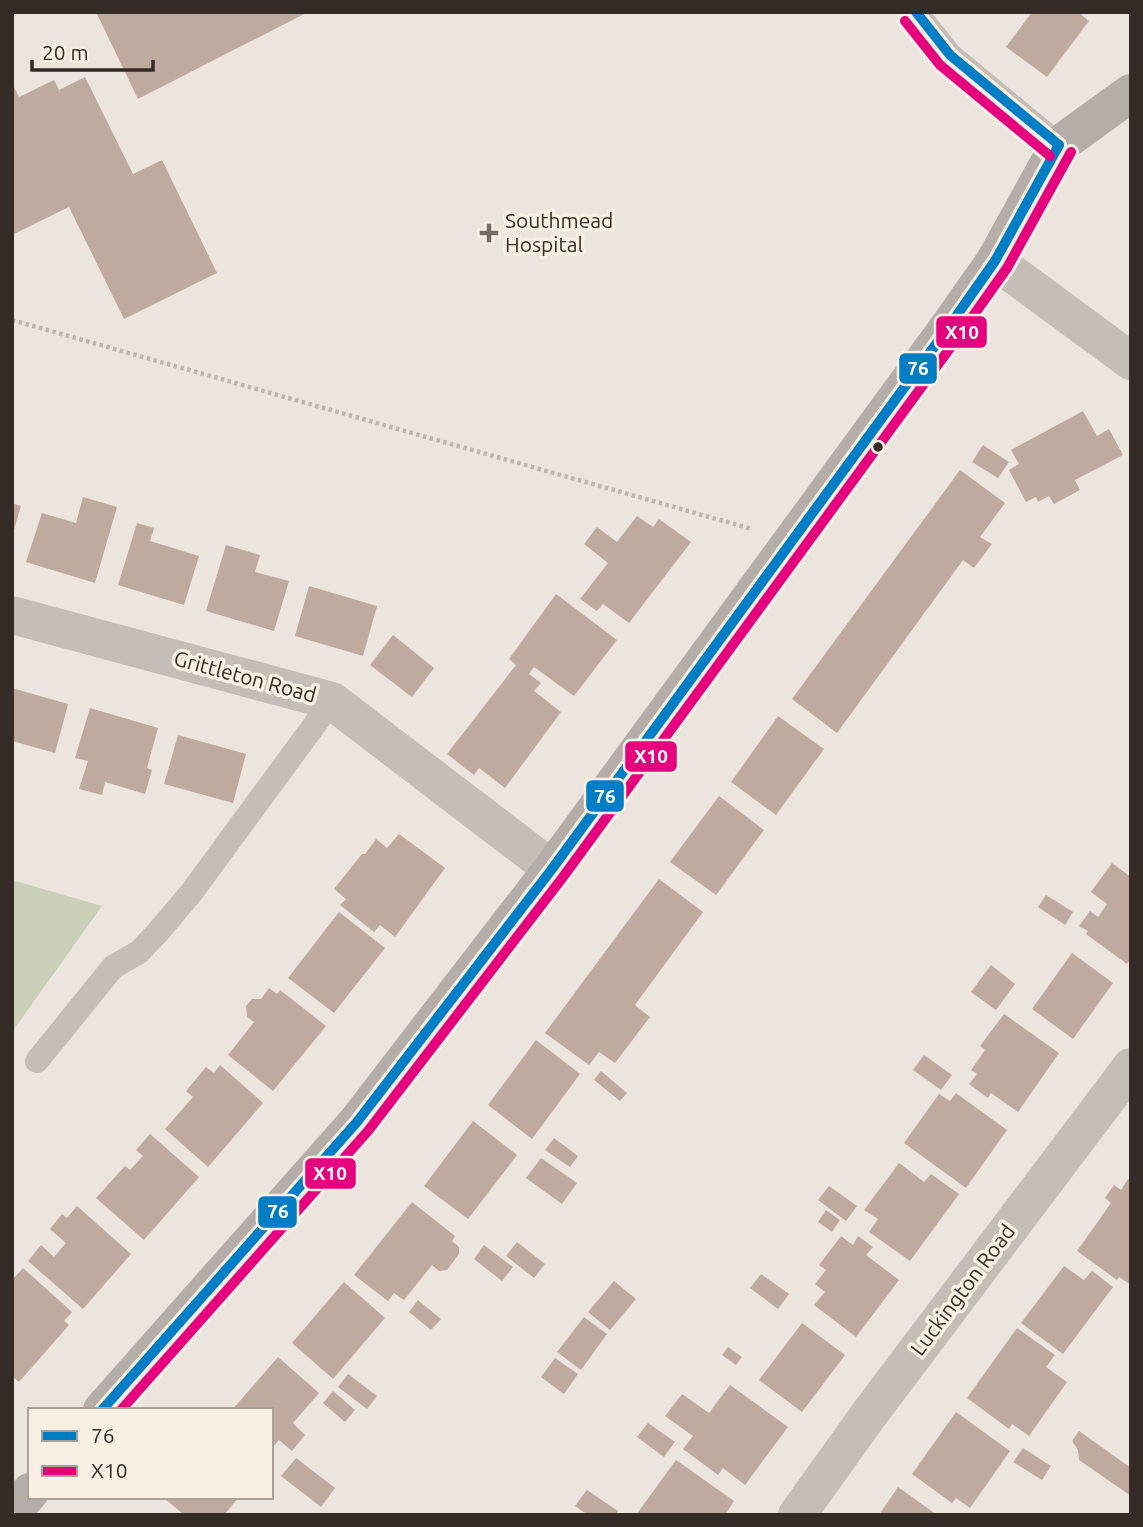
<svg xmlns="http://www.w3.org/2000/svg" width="1143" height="1527" viewBox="0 0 1143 1527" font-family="Ubuntu,sans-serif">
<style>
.green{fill:#cbd1b8}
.building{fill:#bfaa9f}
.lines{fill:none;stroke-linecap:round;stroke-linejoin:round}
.path{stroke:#bdb6b0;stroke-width:4.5;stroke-dasharray:3.5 3.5;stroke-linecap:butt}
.lane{stroke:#c4beb7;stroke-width:24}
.street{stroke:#c4beb7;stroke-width:38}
.secondary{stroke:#b5aea8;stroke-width:38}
.bus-1-casing{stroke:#f9f0e4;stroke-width:16}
.bus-2-casing{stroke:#f9f0e4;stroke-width:16}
.bus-1{stroke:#007ec5;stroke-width:10}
.bus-2{stroke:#e5007d;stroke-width:10}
.poi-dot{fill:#756c66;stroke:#f9f0e4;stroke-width:2.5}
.bus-dot{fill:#352b26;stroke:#f9f0e4;stroke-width:2.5}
.labels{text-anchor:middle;stroke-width:7;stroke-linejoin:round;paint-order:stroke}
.poi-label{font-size:21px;fill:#352b26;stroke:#f9f0e4;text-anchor:start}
.street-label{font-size:21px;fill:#352b26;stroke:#f9f0e4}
.line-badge{stroke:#f9f0e4;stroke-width:2.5}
.badge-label{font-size:19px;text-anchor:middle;font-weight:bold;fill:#fff}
</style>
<rect width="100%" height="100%" fill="#ebe5de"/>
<path class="green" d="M12 880 102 906 12 1032Z"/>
<g class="building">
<path d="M96 12H308L138 99Z"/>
<path d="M1032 12H1078L1089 21 1047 77 1006 47Z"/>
<path d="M85 77 133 174 162 160 217 273 124 319 69 207 12 235V83L19 97 54 80 59 90Z"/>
<path d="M1083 411 1097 436 1109 429 1123 455 1075 480 1080 490 1054 504 1049 496 1038 502 1036 497 1026 502 1009 470 1019 464 1011 450Z"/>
<path d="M983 445 1009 462 998 478 972 462Z"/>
<path d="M960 470 1005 503 980 537 992 544 974 568 963 560 837 733 792 699Z"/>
<path d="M83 497 117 507 95 583 26 562 42 513 76 523Z"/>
<path d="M12 503 21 506 13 533H12Z"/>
<path d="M637 516 653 527 659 519 691 542 629 623 603 604 597 611 580 599 608 563 584 544 597 527 617 542Z"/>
<path d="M137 523 154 528 150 541 199 556 184 605 118 585Z"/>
<path d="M226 545 260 555 255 572 289 581 274 631 206 611Z"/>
<path d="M309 586 377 606 363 656 295 636Z"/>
<path d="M556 594 617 640 574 696 534 667 529 674 541 683 534 691 561 712 505 788 479 768 474 775 447 754 516 665 509 659Z"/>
<path d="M393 635 434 668 412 697 370 665Z"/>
<path d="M12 688 68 704 55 753 12 741Z"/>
<path d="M90 708 158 728 147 768 152 770 145 794 105 782 102 795 79 789 88 761 75 758Z"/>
<path d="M778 716 824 749 776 815 731 782Z"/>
<path d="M178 735 246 754 233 803 164 784Z"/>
<path d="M719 796 764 830 716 895 670 862Z"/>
<path d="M399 834 445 868 395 937 380 925 374 932 340 905 346 899 334 889 362 854H365L376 839 387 848Z"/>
<path d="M1112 863 1131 877V959L1127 964 1086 934 1088 931 1079 926 1090 911 1098 917 1107 904 1091 892Z"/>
<path d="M659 879 703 912 635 1005 650 1017 615 1063 599 1052 589 1065 545 1033Z"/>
<path d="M1046 895 1073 912 1065 925 1038 907Z"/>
<path d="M339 912 385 948 334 1013 288 978Z"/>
<path d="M1072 953 1113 983 1073 1039 1032 1009Z"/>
<path d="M991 965 1015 984 996 1010 971 992Z"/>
<path d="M269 988 277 994 280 990 326 1026 273 1091 228 1055 254 1022 247 1017 246 1006 252 999H261Z"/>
<path d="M1004 1014 1059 1053 1018 1112 991 1093 988 1098 969 1084 977 1074 971 1070 985 1050 980 1046Z"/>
<path d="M536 1040 580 1074 532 1139 488 1105Z"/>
<path d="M924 1055 952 1075 941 1090 913 1070Z"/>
<path d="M220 1065 263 1103 208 1167 165 1129 193 1097 186 1091 206 1067 214 1073Z"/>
<path d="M601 1071 627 1093 620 1101 594 1080Z"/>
<path d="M956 1093 1007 1130 966 1188 904 1143 939 1094 950 1101Z"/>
<path d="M473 1121 517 1155 468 1219 424 1186Z"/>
<path d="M150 1134 199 1177 144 1240 96 1198 125 1166 130 1170 143 1156 136 1150Z"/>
<path d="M554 1138 578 1156 570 1167 545 1150Z"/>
<path d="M541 1158 577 1183 562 1204 526 1178Z"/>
<path d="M899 1163 924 1182 931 1174 959 1194 910 1261 869 1232 878 1219 864 1210Z"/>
<path d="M1128 1179 1131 1181V1285L1119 1277 1117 1280 1077 1251 1111 1203 1105 1198 1114 1185 1121 1190Z"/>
<path d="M829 1186 857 1206 846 1221 818 1200Z"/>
<path d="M412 1202 455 1236 452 1241 459 1247V1254L447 1270 439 1271 432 1265 404 1300 394 1293 388 1301 354 1275Z"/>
<path d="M77 1206 131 1254 83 1309 28 1261 41 1245 54 1257 66 1243 50 1229 62 1214 67 1218Z"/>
<path d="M826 1210 840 1220 832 1232 818 1222Z"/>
<path d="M841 1236 853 1245 858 1236 873 1247 866 1255 899 1280 856 1337 814 1305 825 1292 815 1284 826 1270 819 1265Z"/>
<path d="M517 1242 545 1264 534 1278 506 1256Z"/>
<path d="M484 1245 513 1267 502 1281 474 1259Z"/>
<path d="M1064 1266 1084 1280 1092 1271 1113 1287 1063 1354 1021 1323Z"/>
<path d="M23 1268 72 1312 64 1321 69 1325 19 1382 12 1376V1280Z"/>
<path d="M761 1274 789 1294 778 1309 750 1288Z"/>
<path d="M614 1281 636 1299 610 1330 588 1312Z"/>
<path d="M344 1282 385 1318 333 1379 292 1343Z"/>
<path d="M418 1300 441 1319 431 1330 409 1312Z"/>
<path d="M584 1317 607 1334 581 1370 557 1352Z"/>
<path d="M802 1323 845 1355 802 1412 759 1380Z"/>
<path d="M1017 1328 1055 1355 1046 1367 1067 1382 1029 1436 1012 1424 1009 1429 967 1398Z"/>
<path d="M728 1347 742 1357 736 1365 722 1355Z"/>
<path d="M278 1357 319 1393 293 1423 305 1435 292 1451 279 1440 271 1449V1410H232Z"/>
<path d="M555 1358 578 1374 564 1394 541 1377Z"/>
<path d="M348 1374 377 1396 367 1409 338 1387Z"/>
<path d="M730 1385 788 1427 745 1485 723 1468 718 1475 683 1449 693 1436 665 1416 682 1394 709 1413Z"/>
<path d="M333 1391 355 1410 345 1422 323 1403Z"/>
<path d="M956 1412 1010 1451 970 1508 956 1498 952 1503 912 1474Z"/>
<path d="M648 1423 675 1442 664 1457 637 1437Z"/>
<path d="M1079 1431 1131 1468V1496L1079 1460 1078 1450 1072 1441Z"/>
<path d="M1023 1448 1051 1466 1042 1480 1013 1462Z"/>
<path d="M296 1458 335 1488 321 1507 281 1476Z"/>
<path d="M676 1460 734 1501 725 1515H636Z"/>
<path d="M898 1487 937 1515H879Z"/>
<path d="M587 1490 618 1511 615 1515H588L575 1506Z"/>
<path d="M163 1497H239L224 1515H184Z"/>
</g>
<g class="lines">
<path class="path" d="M12 320 752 529"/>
<g class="lane">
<path d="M916 12 950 55 1059 145"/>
<path d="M37 1061 113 967 139 952 158 932 191 893 332 701"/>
</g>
<g class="street">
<path d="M995 261 1131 361"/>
<path d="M12 615 332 701 552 869"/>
<path d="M797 1515 870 1413 1131 1067"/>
</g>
<g class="secondary">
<path d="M102 1410 357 1122 552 869 950 325 995 261 1059 145 1131 93"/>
<path d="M12 1512 30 1492"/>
</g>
<g class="bus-1-casing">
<g id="bus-1">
<path d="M916 12 950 55 1059 145"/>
<path d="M102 1410 357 1122 552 869 950 325 995 261 1059 145"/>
</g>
</g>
<g class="bus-2-casing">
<g id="bus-2">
<path d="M905 21 940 65 1050 156"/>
<path d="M121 1410 368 1131 563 877 961 333 1007 268 1071 152"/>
</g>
</g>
<use href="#bus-1" class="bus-1"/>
<use href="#bus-2" class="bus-2"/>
</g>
<path class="poi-dot" d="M485.5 222.5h7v7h7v7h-7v7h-7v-7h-7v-7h7z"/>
<circle class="bus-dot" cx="878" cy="447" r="6"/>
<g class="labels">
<g class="poi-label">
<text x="505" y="228">Southmead<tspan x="505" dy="24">Hospital</tspan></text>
</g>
<g class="street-label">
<text transform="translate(245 677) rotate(15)" y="7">Grittleton Road</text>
<text transform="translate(963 1290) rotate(-53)" y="7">Luckington Road</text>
</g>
</g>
<g class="line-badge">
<rect x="935" y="315" width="53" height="34" rx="7" fill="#e5007d"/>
<rect x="898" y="352" width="40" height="33" rx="7" fill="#007ec5"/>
<rect x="624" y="740" width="54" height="33" rx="7" fill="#e5007d"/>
<rect x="585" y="779" width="40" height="34" rx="7" fill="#007ec5"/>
<rect x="304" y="1157" width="53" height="33" rx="7" fill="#e5007d"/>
<rect x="257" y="1195" width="41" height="34" rx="7" fill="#007ec5"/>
</g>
<g class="badge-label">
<text x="962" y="339">X10</text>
<text x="918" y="375">76</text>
<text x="651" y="763">X10</text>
<text x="605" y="803">76</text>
<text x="330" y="1180">X10</text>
<text x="278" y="1218">76</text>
</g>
<rect width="1143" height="1527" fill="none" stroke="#352b26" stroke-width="28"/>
<rect x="28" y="1408" width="245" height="91" fill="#f9f0e4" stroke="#aba198" stroke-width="2"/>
<rect x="42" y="1431" width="35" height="10" fill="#007ec5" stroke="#aba198" stroke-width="2"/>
<text x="91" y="1443" font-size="21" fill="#352b26">76</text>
<rect x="42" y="1466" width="35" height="10" fill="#e5007d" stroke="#aba198" stroke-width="2"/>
<text x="91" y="1478" font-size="21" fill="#352b26">X10</text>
<path d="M32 60v10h121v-10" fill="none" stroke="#352b26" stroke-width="3.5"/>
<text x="42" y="60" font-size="21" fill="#352b26" stroke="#f9f0e4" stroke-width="5" paint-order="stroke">20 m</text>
</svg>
